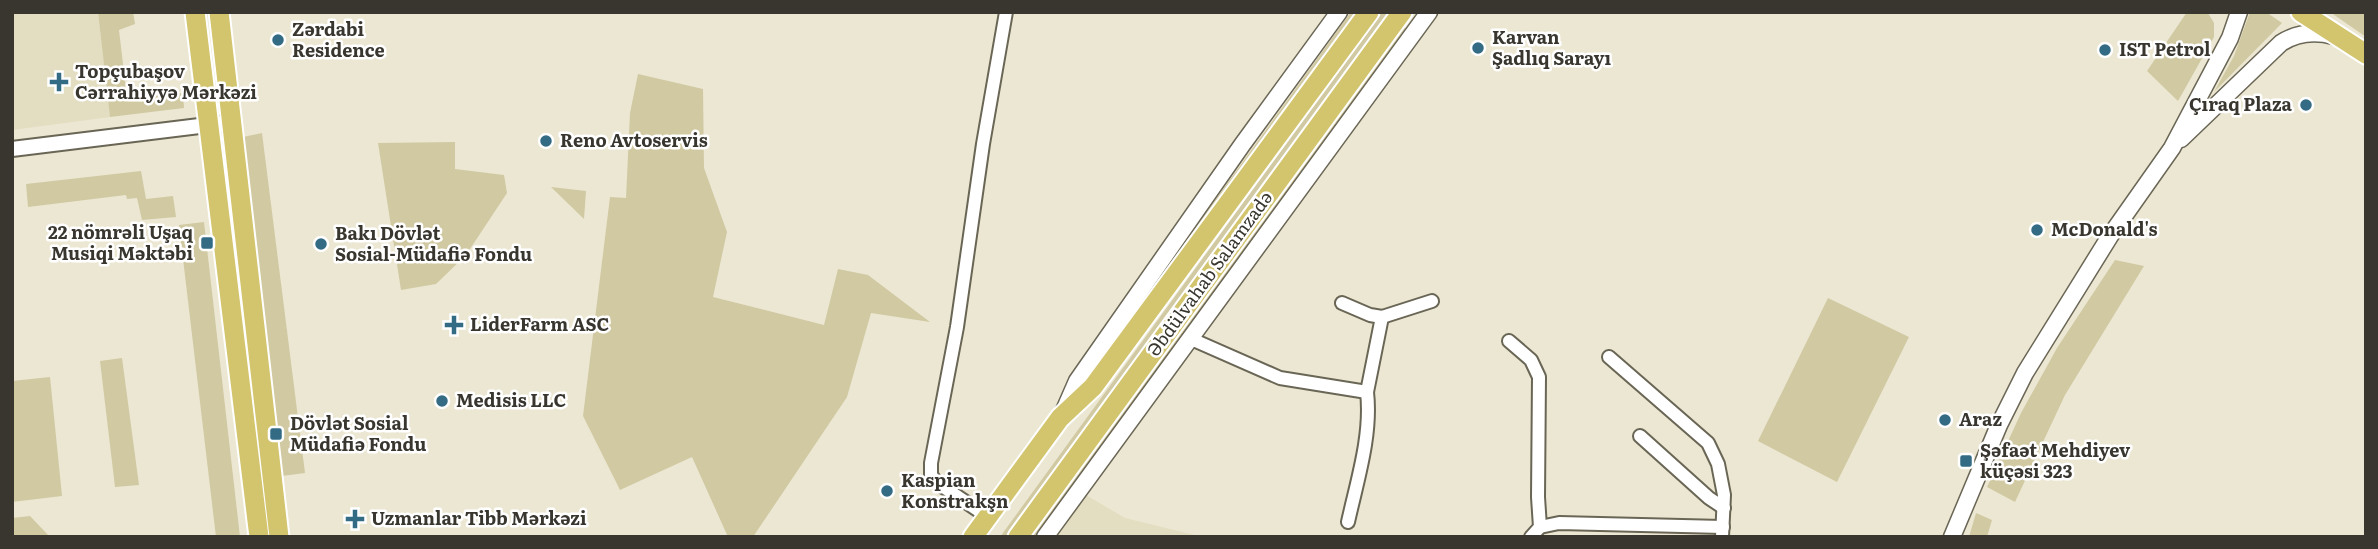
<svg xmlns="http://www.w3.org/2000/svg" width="2378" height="549" viewBox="0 0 2378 549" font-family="Literata,serif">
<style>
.built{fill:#e3ddc1}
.green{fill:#d1c9a2}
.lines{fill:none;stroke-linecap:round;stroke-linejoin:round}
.minor-casing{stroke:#6a6655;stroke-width:16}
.tertiary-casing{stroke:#6a6655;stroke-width:18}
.secondary-casing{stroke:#6a6655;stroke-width:19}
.primary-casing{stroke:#fff;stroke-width:23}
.minor{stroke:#fff;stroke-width:12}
.tertiary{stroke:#fff;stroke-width:14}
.secondary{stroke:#fff;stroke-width:16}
.primary{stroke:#d3c46e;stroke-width:19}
.poi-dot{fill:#336b85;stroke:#fff;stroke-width:2.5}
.labels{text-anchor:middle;stroke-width:5;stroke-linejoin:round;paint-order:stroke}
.poi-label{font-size:18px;font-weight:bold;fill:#38362f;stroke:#fff;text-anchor:start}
.street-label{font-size:18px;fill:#38362f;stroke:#fff}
</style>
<rect width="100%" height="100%" fill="#ece7d3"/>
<g class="built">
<path d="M12 12H98L110 117 12 130Z"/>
<path d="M1086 495 1125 518 1203 537H1056Z"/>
</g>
<g class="green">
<path d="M98 12H133L135 24 119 30 127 98 183 93 184 108 110 117Z"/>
<path d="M1351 12H1358L1088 384 1079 389Z"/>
<path d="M1382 12H1389L1006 537H1000Z"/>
<path d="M2187 12 2208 13 2214 23V37L2178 101 2147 71Z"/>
<path d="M2250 12H2266L2282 23 2214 92 2234 56Z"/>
<path d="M2330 12H2366V37Z"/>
<path d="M1404 27 1406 29 1036 537H1031Z"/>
<path d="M638 74 703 89 704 168 727 232 713 297 824 325 838 269 868 275 930 322 871 313 847 397 753 537H728L692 457 620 490 583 416 610 197 626 198 630 113Z"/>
<path d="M262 133 305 473 282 476 243 137Z"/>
<path d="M455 142V169L504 175 507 193 466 255 436 284 401 290 378 143Z"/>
<path d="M141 171 146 199 173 196 176 217 142 220 137 198 127 199 126 195 28 207 26 184Z"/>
<path d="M551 187 586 191 584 219Z"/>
<path d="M204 222 240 537H216L179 225Z"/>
<path d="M2115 260 2144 266 2065 395 2015 502 1987 487 2021 413 2057 348Z"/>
<path d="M1828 298 1909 337 1837 482 1758 441Z"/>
<path d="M122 358 139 485 115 487 100 361Z"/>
<path d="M50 377 62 496 12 502V381Z"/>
<path d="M1976 513 1992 520 1987 537H1969Z"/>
<path d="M30 516 49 536V537H12V518Z"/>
</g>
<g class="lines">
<g class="minor-casing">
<g id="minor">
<path d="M1382 317 1432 301"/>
<path d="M1189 338 1280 378 1367 392 1382 317 1370 315 1342 303"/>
<path d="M1509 341 1531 360 1539 377 1538 497 1540 527 1531 537"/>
<path d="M1609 357 1708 443 1718 464 1724 495 1722 537"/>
<path d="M1640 436 1709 498 1724 508"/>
<path d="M988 517 936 482 931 475V463L957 327 983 144 1006 12"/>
<path d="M1348 522C1357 481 1372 435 1367 392"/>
<path d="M1540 527 1559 523 1723 527"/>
</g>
</g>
<g class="tertiary-casing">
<path id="tertiary" d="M12 149 232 122"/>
</g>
<g class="secondary-casing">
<g id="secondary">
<path d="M2181 139 2281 43C2298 32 2315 31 2334 36"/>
<path d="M1063 413 1077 381 1242 145 1339 12"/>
<path d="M1045 537 1429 12"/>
<path d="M1952 537 1999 425 2025 373 2110 236 2172 148 2230 38 2239 12"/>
</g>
</g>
<g class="primary-casing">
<g id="primary">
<path d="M195 12 259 537"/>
<path d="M219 12 279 537"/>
<path d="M2301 12 2366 54"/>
<path d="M973 537 1060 418 1093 387 1369 12"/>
<path d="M1018 537 1402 12"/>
</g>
</g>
<use href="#minor" class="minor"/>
<use href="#tertiary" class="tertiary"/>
<use href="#secondary" class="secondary"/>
<use href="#primary" class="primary"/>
</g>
<g class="poi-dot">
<circle cx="278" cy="40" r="7"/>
<circle cx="1478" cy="48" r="7"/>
<circle cx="2105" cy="50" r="7"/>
<path d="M55.5 71.5h7v7h7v7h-7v7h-7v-7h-7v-7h7z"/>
<circle cx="2306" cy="105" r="7"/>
<circle cx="546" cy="141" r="7"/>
<circle cx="2037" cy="230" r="7"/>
<rect x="200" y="236" width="14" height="14" rx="3.5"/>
<circle cx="321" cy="244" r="7"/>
<path d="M450.5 314.5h7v7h7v7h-7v7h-7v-7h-7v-7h7z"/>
<circle cx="442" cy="401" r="7"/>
<circle cx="1945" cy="420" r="7"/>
<rect x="269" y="427" width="14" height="14" rx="3.5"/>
<rect x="1959" y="454" width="14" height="14" rx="3.5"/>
<circle cx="887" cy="491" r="7"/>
<path d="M351.5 508.5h7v7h7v7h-7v7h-7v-7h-7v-7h7z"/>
</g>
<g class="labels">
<g class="poi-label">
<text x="292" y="36">Zərdabi<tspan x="292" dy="21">Residence</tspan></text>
<text x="1492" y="44">Karvan<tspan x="1492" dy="21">Şadlıq Sarayı</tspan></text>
<text x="2119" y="56">IST Petrol</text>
<text x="75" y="78">Topçubaşov<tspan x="75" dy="21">Cərrahiyyə Mərkəzi</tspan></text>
<text x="2292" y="111" text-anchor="end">Çıraq Plaza</text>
<text x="560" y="147">Reno Avtoservis</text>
<text x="2051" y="236">McDonald's</text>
<text x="193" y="239" text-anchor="end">22 nömrəli Uşaq<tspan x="193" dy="21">Musiqi Məktəbi</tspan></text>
<text x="335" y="240">Bakı Dövlət<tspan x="335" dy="21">Sosial-Müdafiə Fondu</tspan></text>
<text x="470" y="331">LiderFarm ASC</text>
<text x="456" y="407">Medisis LLC</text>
<text x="1959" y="426">Araz</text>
<text x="290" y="430">Dövlət Sosial<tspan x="290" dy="21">Müdafiə Fondu</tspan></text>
<text x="1980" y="457">Şəfaət Mehdiyev<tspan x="1980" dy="21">küçəsi 323</tspan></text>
<text x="901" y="487">Kaspian<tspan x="901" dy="21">Konstrakşn</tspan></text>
<text x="371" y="525">Uzmanlar Tibb Mərkəzi</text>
</g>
<g class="street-label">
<text transform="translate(1210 274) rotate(-54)" y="6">Əbdülvahab Salamzadə</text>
</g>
</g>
<rect width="2378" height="549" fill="none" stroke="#38362f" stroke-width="28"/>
</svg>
